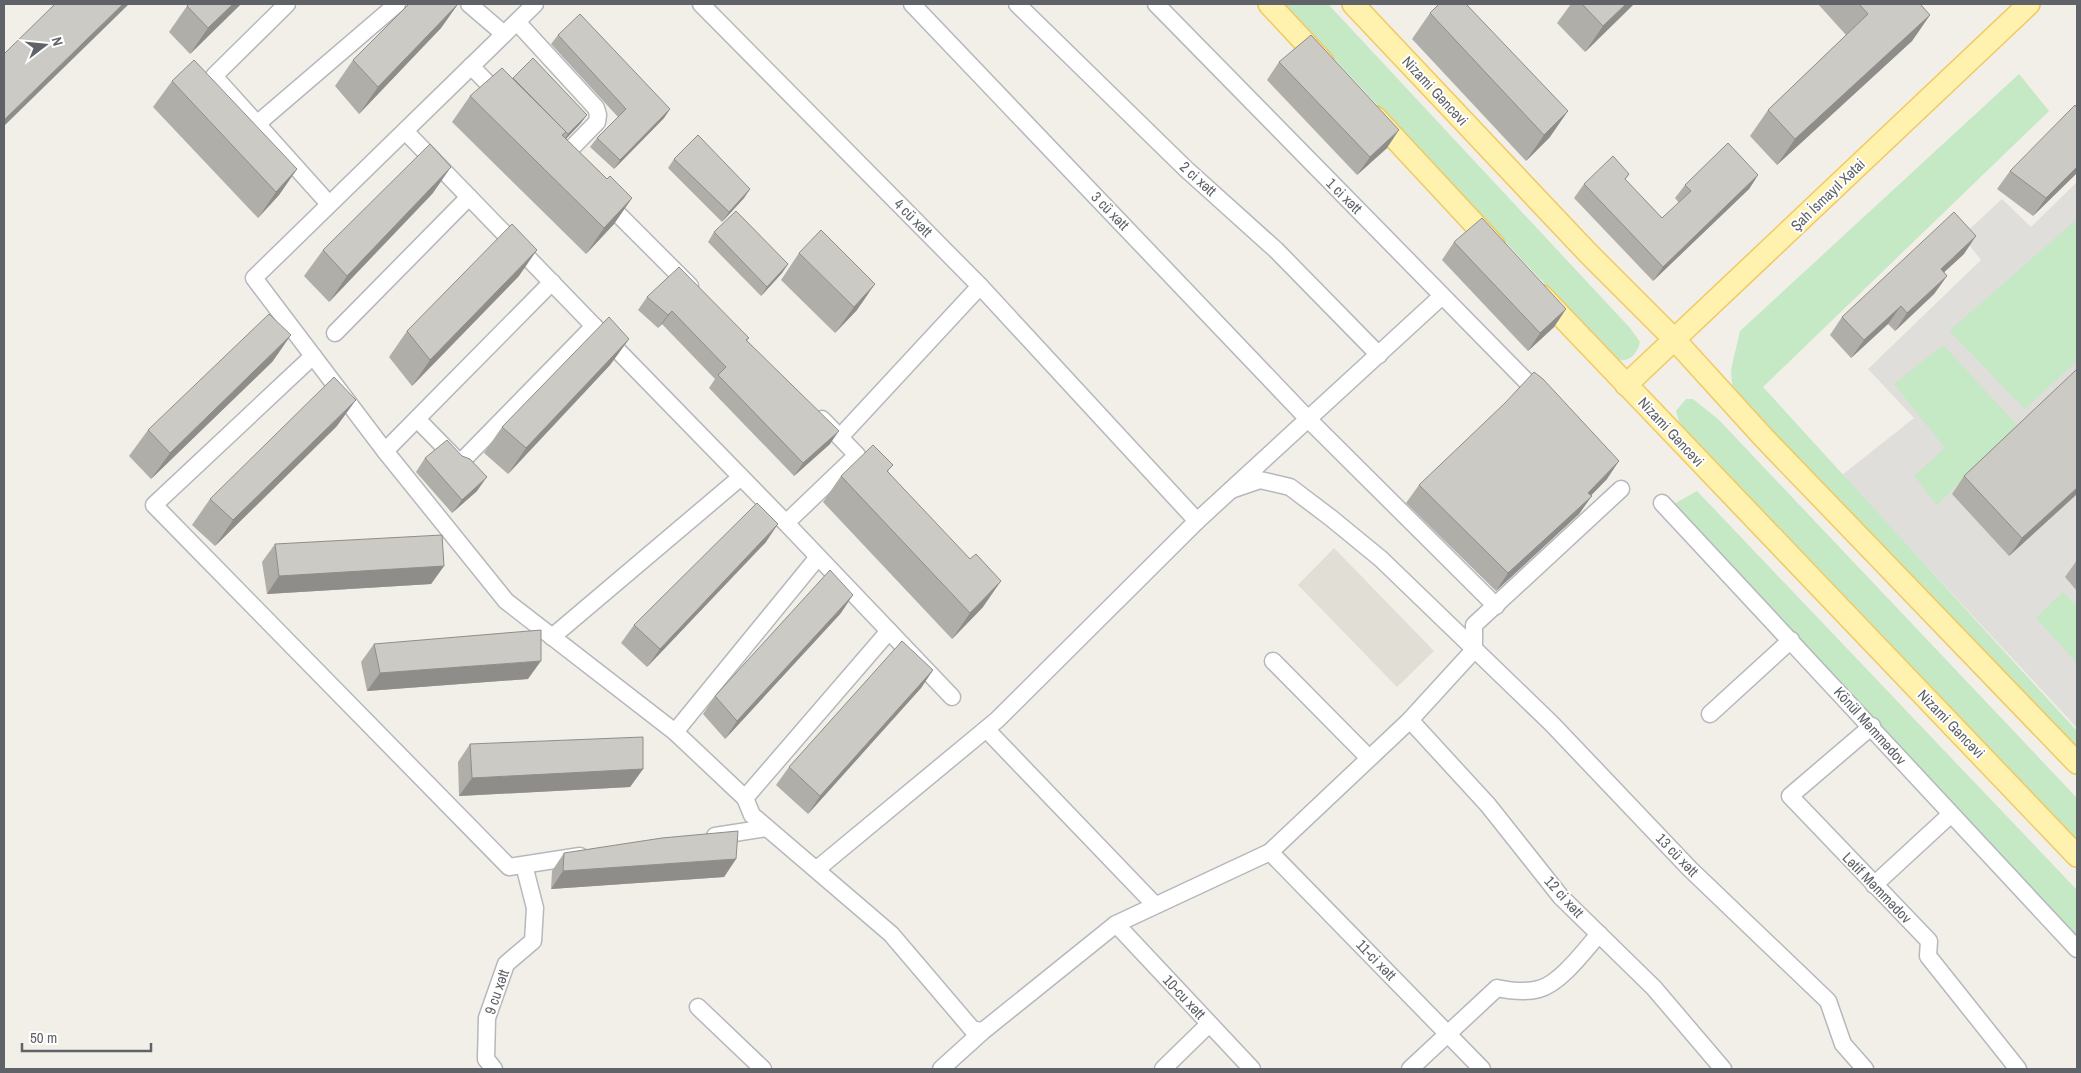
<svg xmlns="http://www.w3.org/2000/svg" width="2081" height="1073" viewBox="0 0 2081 1073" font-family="'Archivo Narrow',sans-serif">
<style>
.industrial{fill:#e0deda}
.education{fill:#e1ded6}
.green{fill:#c5e8c5}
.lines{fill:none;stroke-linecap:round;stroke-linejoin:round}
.minor-casing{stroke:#b5b8bc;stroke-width:19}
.major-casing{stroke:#f2c960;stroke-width:24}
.minor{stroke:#fff;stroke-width:16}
.major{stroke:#fff2af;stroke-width:21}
.wall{fill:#afaea9}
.shaded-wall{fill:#8f8d8a}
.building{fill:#cccac5;stroke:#8f8d8a}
.labels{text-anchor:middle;stroke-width:4;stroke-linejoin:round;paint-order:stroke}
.street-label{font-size:15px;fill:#5f6368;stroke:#fff}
</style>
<rect width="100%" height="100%" fill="#f1efe8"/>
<path class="industrial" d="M2077 182V728L1842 475 1914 418 1868 369 1981 260 1962 236 2002 199 2031 227Z"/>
<path class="education" d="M1334 548 1434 651 1397 687 1298 585Z"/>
<g class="green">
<path d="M1283 4H1328L1630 328 1640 342C1637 354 1628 365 1614 358Z"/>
<path d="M2019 74 2049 111 1763 387 2077 731V752L1733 394 1731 370 1740 331Z"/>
<path d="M2077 219V361L2025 409 1949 331Z"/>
<path d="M1943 345 2017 425 1937 505 1914 476 1945 448 1894 384Z"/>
<path d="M1686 399H1693L1718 419 2077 798V847L1682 431 1676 411Z"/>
<path d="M1697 491 2077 890V938L1674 504Z"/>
<path d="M2063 592 2077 606V663L2036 618Z"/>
</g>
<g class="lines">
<g class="minor-casing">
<g id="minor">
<path d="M287 4 214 76 329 204"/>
<path d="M469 4 504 34"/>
<path d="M535 4 254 278 385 451 506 601 675 732 745 798 752 815 891 934 972 1029 983 1031"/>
<path d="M701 4 980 286 840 437"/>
<path d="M912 4 1308 419 1496 606"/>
<path d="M1017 4 1186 169 1276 250 1379 355"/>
<path d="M1156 4 1532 387"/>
<path d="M517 22 596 108 598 115 597 122 562 158"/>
<path d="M471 66 501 97"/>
<path d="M257 124 397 4"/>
<path d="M405 131 594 326 460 463 417 419"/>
<path d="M605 201 690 286"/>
<path d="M594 326 786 523 857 455 822 419"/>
<path d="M335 333 469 197"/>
<path d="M313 356 154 505 509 867 580 856"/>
<path d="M385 451 552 282"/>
<path d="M1231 490 1260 480 1290 487 1331 518 1381 559 1552 724 1690 869 1828 1001 1843 1044 1865 1069"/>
<path d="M1662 503 2077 949"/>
<path d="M1197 521 1442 296"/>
<path d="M786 523 952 697"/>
<path d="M552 637 741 477"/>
<path d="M1273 661 1369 758"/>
<path d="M1710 714 1791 640"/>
<path d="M1410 720 1488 805 1561 897 1654 988 1723 1069"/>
<path d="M1872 726 1790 796 1929 941 1928 956 2018 1069"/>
<path d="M986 729 1155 905"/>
<path d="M675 732 818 557"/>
<path d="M745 798 889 631"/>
<path d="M715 836 767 828"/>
<path d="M1270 852 1482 1069"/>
<path d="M817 869 997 720 1197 521 980 286"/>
<path d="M1874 885 1950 815"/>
<path d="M1116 924 1252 1069"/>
<path d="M698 1007 763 1069"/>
<path d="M494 1069 486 1059 487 1018 506 964 533 941 535 908 524 865"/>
<path d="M941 1069 983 1031 1116 924 1270 852 1410 720 1474 650V625L1621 489"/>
<path d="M1163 1069 1209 1024"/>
<path d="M1410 1069 1497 988C1511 991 1525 993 1539 989 1560 984 1585 950 1599 934"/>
</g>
</g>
<g class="major-casing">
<g id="major">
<path d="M1269 4 1323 62"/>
<path d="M1353 4 1588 253 1675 340 1764 438 2077 763"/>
<path d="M1375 117 1494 245"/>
<path d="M1542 296 2077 856"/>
<path d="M1626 385 2029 4"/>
</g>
</g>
<use href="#minor" class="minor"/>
<use href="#major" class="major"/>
</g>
<g class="wall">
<path d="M241 4 190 54 169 32 187 6Z"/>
<path d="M458 4 441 28 359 114 335 86 353 60Z"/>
<path d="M1571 4H1634L1585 52 1557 23Z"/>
<path d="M1818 4H1920L1930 15 1912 41 1777 165 1750 136 1768 110 1846 35Z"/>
<path d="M1430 13 1550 137 1526 161 1412 39Z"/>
<path d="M558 35 670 109 664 118 614 169 590 147 597 138 618 117 551 44Z"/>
<path d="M1279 62 1387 148 1357 175 1267 80Z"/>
<path d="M513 79 587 115 580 124 566 139 607 179 632 198 614 224 586 254 452 122 470 96Z"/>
<path d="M172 81 297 169 279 195 258 218 153 107Z"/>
<path d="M674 159 750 189 744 198 722 222 668 168Z"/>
<path d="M2010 171 2077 173 2033 216 1997 189Z"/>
<path d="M1629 174 1625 180 1662 218 1679 203 1675 198 1685 185 1758 175 1749 189 1653 281 1574 198 1584 184Z"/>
<path d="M433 193 329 302 304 276 323 250Z"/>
<path d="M714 232 788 264 782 273 761 296 708 242Z"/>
<path d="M1454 242 1566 309 1554 327 1528 351 1442 260Z"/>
<path d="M799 253 857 310 835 333 781 280Z"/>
<path d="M1964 254 1944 272 1947 276 1934 294 1895 331 1888 324 1851 358 1830 335 1842 317Z"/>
<path d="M519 276 412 386 389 357 407 331Z"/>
<path d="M647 297 749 338 747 340 830 444 794 476 709 388 715 379 662 324 658 328 638 310Z"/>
<path d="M629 339 610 365 508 474 484 453 502 427Z"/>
<path d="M273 361 151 479 129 456 148 430Z"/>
<path d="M2077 369V494L2009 556 1952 494 1964 476Z"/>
<path d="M337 426 215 546 192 525 210 499Z"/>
<path d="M462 456 477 491 452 513 416 472 425 458Z"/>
<path d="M893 465 888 471 983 607 952 639 823 502 841 476Z"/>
<path d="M1607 479 1591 495 1579 514 1496 591 1406 503 1419 485Z"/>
<path d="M766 542 647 667 621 643 634 625Z"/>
<path d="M275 544 444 566 431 584 267 594 262 562Z"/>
<path d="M2077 560V591L2065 577Z"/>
<path d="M841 613 725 739 703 714 715 696Z"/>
<path d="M374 644 528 679 367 691 361 662Z"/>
<path d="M933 670 921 688 808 814 776 785 789 767Z"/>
<path d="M470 744 643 769 630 787 459 796 458 762Z"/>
<path d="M564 853 736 859 724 877 551 889 552 871Z"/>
</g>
<g class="shaded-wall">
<path d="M123 4H129L4 126V120Z"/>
<path d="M233 4H241L190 54 208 28Z"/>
<path d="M458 4 441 28 359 114 378 87Z"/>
<path d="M1626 4H1634L1585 52 1603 26Z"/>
<path d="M1930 15 1912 41 1777 165 1795 139Z"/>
<path d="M670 109 664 118 614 169 620 160Z"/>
<path d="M1568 111 1550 137 1526 161 1544 135Z"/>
<path d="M587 115 580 124 562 143 568 134Z"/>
<path d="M1399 130 1387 148 1357 175 1370 157Z"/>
<path d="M451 167 433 193 329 302 347 276Z"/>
<path d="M2077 167V173L2033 216 2046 198Z"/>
<path d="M297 169 279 195 258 218 276 192Z"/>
<path d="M1758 175 1749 189 1653 281 1663 267Z"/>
<path d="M750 189 744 198 722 222 729 212Z"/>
<path d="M632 198 614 224 586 254 604 228Z"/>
<path d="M1976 236 1964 254 1928 287 1941 269Z"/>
<path d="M537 250 519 276 412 386 430 360Z"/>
<path d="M788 264 782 273 761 296 767 287Z"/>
<path d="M1947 276 1934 294 1895 331 1907 313Z"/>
<path d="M875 284 857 310 835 333 854 307Z"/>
<path d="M1901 306 1888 324 1851 358 1864 340Z"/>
<path d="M1566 309 1554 327 1528 351 1540 333Z"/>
<path d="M672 311 662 324 658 328 668 315Z"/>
<path d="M291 335 273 361 151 479 170 453Z"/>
<path d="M629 339 610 365 508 474 526 448Z"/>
<path d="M356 400 337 426 215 546 233 520Z"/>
<path d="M839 431 830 444 794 476 803 463Z"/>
<path d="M1619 461 1607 479 1576 511 1588 493Z"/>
<path d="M487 477 477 491 452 513 462 500Z"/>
<path d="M2077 488V494L2009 556 2022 538Z"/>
<path d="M1592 496 1579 514 1496 591 1508 573Z"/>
<path d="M778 524 766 542 647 667 660 649Z"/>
<path d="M444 566 431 584 267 594 279 576Z"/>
<path d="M1001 581 983 607 952 639 970 613Z"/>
<path d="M853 595 841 613 725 739 737 721Z"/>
<path d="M541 661 528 679 367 691 380 673Z"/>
<path d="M933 670 921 688 808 814 820 796Z"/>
<path d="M643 769 630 787 459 796 472 778Z"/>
<path d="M736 859 724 877 551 889 563 871Z"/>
</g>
<g class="building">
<path d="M55 4H123L4 120V54Z"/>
<path d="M189 4H233L208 28 187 6Z"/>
<path d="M409 4H458L378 87 353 60Z"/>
<path d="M1439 4H1466L1568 111 1544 135 1430 13Z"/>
<path d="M1582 4H1626L1603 26Z"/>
<path d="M1859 4H1920L1930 15 1795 139 1768 110 1868 14Z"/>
<path d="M580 14 670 109 620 160 597 138 626 109 558 35Z"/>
<path d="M1311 35 1399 130 1370 157 1279 62Z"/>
<path d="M533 58 587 115 568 134 513 78Z"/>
<path d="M194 60 297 169 276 192 172 81Z"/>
<path d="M502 68 566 132 562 135 607 179 610 176 632 198 604 228 470 96Z"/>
<path d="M2075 105 2077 108V167L2046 198 2010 171Z"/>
<path d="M698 135 750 189 729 212 674 159Z"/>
<path d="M1728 143 1758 175 1663 267 1584 184 1613 156 1629 174 1625 179 1662 218 1691 191 1685 185Z"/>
<path d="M430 144 451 167 347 276 323 250Z"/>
<path d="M736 211 788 264 767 287 714 232Z"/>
<path d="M1954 212 1976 236 1941 269 1947 276 1907 313 1901 306 1864 340 1842 317Z"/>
<path d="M1482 218 1566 309 1540 333 1454 242Z"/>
<path d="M512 224 537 250 430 360 407 331Z"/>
<path d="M821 230 875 284 854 307 799 253Z"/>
<path d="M679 267 749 338 746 340 839 431 803 463 718 375 726 367 672 311 668 315 647 297Z"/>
<path d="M269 314 291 335 170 453 148 430Z"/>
<path d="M609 317 629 339 526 448 502 427Z"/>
<path d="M2077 369V488L2022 538 1964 476Z"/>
<path d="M1534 372 1543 379 1619 461 1588 493 1592 496 1508 573 1419 485 1505 403Z"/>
<path d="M334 377 356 400 233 520 210 499Z"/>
<path d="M447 440 462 456 470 459 487 477 462 500 425 458Z"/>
<path d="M873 445 893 465 887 471 970 559 976 554 1001 581 970 613 841 476Z"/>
<path d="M757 503 778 524 660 649 634 625Z"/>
<path d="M442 535 444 566 279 576 275 544Z"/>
<path d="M830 570 853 595 737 721 715 696Z"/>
<path d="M541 630V661L380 673 374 644Z"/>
<path d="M902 641 933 670 820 796 789 767Z"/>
<path d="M643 737V769L472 778 470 744Z"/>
<path d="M738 831 736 859 563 871 564 853 662 838Z"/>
</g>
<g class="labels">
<g class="street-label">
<text transform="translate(1435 91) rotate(47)" y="5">Nizami Gəncəvi</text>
<text transform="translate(1198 179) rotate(42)" y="5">2 ci xətt</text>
<text transform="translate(1828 195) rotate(-44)" y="5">Şah İsmayıl Xətai</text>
<text transform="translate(1344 196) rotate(45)" y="5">1 ci xətt</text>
<text transform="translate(1110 211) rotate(46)" y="5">3 cü xətt</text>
<text transform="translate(913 218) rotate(45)" y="5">4 cü xətt</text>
<text transform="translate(1671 432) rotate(47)" y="5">Nizami Gəncəvi</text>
<text transform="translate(1951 724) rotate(46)" y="5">Nizami Gəncəvi</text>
<text transform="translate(1870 726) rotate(48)" y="5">Könül Məmmədov</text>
<text transform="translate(1677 855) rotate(46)" y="5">13 cü xətt</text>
<text transform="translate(1877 888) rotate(46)" y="5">Lətif Məmmədov</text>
<text transform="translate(1564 897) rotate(48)" y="5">12 ci xətt</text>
<text transform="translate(1376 960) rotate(46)" y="5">11-ci xətt</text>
<text transform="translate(497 992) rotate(-71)" y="5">9 cu xətt</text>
<text transform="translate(1184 997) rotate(47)" y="5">10-cu xətt</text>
</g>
</g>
<rect width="2081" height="1073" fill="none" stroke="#5f6368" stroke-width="10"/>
<g transform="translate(45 45) rotate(74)" stroke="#ffffff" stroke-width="4" paint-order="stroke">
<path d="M0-4L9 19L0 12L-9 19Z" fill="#5f6368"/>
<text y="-8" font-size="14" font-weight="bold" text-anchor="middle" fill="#5f6368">N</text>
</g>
<path d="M22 1043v8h129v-8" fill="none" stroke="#5f6368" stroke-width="2.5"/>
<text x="30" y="1043" font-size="15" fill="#5f6368" stroke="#ffffff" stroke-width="4" paint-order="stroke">50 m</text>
</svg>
